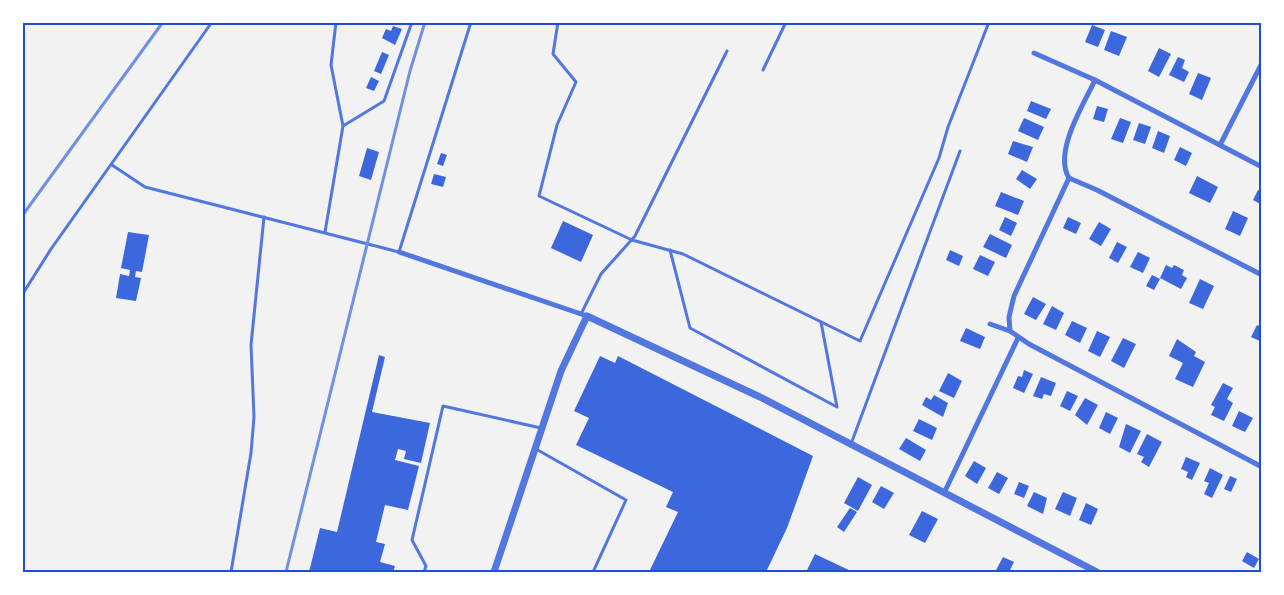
<svg xmlns="http://www.w3.org/2000/svg" width="1284" height="595" viewBox="0 0 1284 595" font-family="Poppins,sans-serif">
<style>
.building{fill:#3d67dc}
.lines{fill:none;stroke-linecap:round;stroke-linejoin:round}
.service{stroke:#5277de;stroke-width:3}
.minor{stroke:#5277de;stroke-width:5}
.tertiary{stroke:#5277de;stroke-width:7}
.rail{stroke:#7290e2;stroke-width:3}
.neatline{fill:none;stroke:#1d4ed8;stroke-width:2}
</style>
<rect width="100%" height="100%" fill="#f2f2f2"/>
<g class="building">
<path d="M1092 25 1105 30 1098 47 1085 42Z"/>
<path d="M393 26 402 29 395 45 382 38 386 29 391 31Z"/>
<path d="M1111 31 1127 37 1119 56 1104 50Z"/>
<path d="M1159 48 1171 54 1159 77 1148 71Z"/>
<path d="M382 52 389 55 381 74 374 71Z"/>
<path d="M1178 57 1185 60 1182 68 1189 72 1184 82 1169 75Z"/>
<path d="M1198 73 1211 78 1202 100 1189 94Z"/>
<path d="M371 77 379 81 374 91 366 88Z"/>
<path d="M1031 101 1051 109 1046 119 1027 111Z"/>
<path d="M1097 106 1108 109 1104 122 1093 119Z"/>
<path d="M1024 118 1044 127 1038 140 1018 131Z"/>
<path d="M1120 118 1131 122 1123 143 1111 139Z"/>
<path d="M1139 123 1151 127 1145 144 1133 140Z"/>
<path d="M1158 131 1170 136 1164 153 1152 148Z"/>
<path d="M1013 141 1033 147 1027 162 1008 154Z"/>
<path d="M1180 147 1192 153 1186 166 1174 160Z"/>
<path d="M367 148 379 152 371 180 359 176Z"/>
<path d="M441 153 447 155 443 166 437 164Z"/>
<path d="M1022 170 1037 179 1030 189 1016 179Z"/>
<path d="M434 174 446 177 443 187 431 184Z"/>
<path d="M1197 176 1218 187 1210 203 1189 193Z"/>
<path d="M1258 190 1262 191V205L1253 200Z"/>
<path d="M1001 192 1024 201 1018 215 995 206Z"/>
<path d="M1233 211 1248 218 1240 236 1225 229Z"/>
<path d="M1005 217 1017 223 1011 236 999 230Z"/>
<path d="M1068 217 1081 223 1076 234 1063 228Z"/>
<path d="M563 221 593 235 581 262 551 248Z"/>
<path d="M1099 222 1111 229 1101 246 1089 239Z"/>
<path d="M128 232 149 235 142 272 136 271 135 277 141 278 136 301 116 298 120 274 129 276 130 270 121 268Z"/>
<path d="M990 234 1012 245 1006 258 983 247Z"/>
<path d="M1117 242 1127 247 1118 263 1109 258Z"/>
<path d="M950 250 963 256 959 266 946 260Z"/>
<path d="M1138 252 1150 258 1143 273 1130 267Z"/>
<path d="M980 255 995 262 988 276 973 269Z"/>
<path d="M1166 265 1172 268 1174 265 1184 270 1182 275 1187 278 1181 289 1160 278Z"/>
<path d="M1152 275 1160 279 1154 290 1146 286Z"/>
<path d="M1200 279 1214 286 1203 309 1189 303Z"/>
<path d="M1033 297 1046 304 1036 320 1024 314Z"/>
<path d="M1052 306 1064 313 1056 330 1043 324Z"/>
<path d="M1072 321 1087 328 1080 343 1065 335Z"/>
<path d="M1257 325 1262 327V342L1251 337Z"/>
<path d="M966 328 985 337 980 349 960 341Z"/>
<path d="M1097 331 1110 337 1100 357 1088 351Z"/>
<path d="M1123 338 1136 344 1124 368 1111 361Z"/>
<path d="M1177 339 1196 352 1194 356 1205 362 1193 387 1175 379 1183 363 1169 356Z"/>
<path d="M379 355 385 357 372 412 430 423 421 463 404 459 406 451 398 449 395 460 419 466 408 510 385 505 376 542 385 544 380 562 395 566 393 572H309L320 528 337 532Z"/>
<path d="M600 356 615 363 618 356 813 456 787 528 766 572H649L678 512 666 507 673 492 576 445 589 418 574 411Z"/>
<path d="M1024 370 1033 374 1024 393 1013 388 1018 376 1022 377Z"/>
<path d="M948 373 962 381 954 398 939 391Z"/>
<path d="M1041 377 1056 383 1051 396 1044 394 1042 399 1033 396Z"/>
<path d="M1223 383 1233 388 1227 399 1233 403 1224 421 1211 415 1215 407 1211 405Z"/>
<path d="M1067 391 1078 396 1070 411 1060 406Z"/>
<path d="M934 395 948 403 943 417 922 405 926 397 931 400Z"/>
<path d="M1085 398 1098 405 1087 425 1075 415Z"/>
<path d="M1239 411 1253 418 1245 432 1232 426Z"/>
<path d="M1106 412 1118 418 1110 434 1099 428Z"/>
<path d="M919 419 937 428 932 440 913 431Z"/>
<path d="M1126 424 1141 431 1130 453 1119 447Z"/>
<path d="M1147 434 1162 442 1149 467 1141 462 1144 457 1137 454Z"/>
<path d="M906 438 926 450 920 461 899 449Z"/>
<path d="M1186 457 1200 463 1192 480 1186 477 1188 472 1181 469Z"/>
<path d="M974 461 986 468 977 484 965 476Z"/>
<path d="M1210 468 1223 475 1212 498 1204 494 1209 483 1204 481Z"/>
<path d="M997 472 1008 478 999 494 988 488Z"/>
<path d="M1230 476 1237 479 1231 492 1224 489Z"/>
<path d="M858 477 872 485 858 511 844 503Z"/>
<path d="M1019 482 1029 486 1024 498 1014 494Z"/>
<path d="M881 486 894 493 884 509 872 502Z"/>
<path d="M1034 492 1047 498 1043 514 1027 506Z"/>
<path d="M1063 492 1077 498 1070 516 1055 509Z"/>
<path d="M1086 503 1098 509 1091 525 1079 520Z"/>
<path d="M850 508 857 512 844 532 837 527Z"/>
<path d="M922 511 938 519 925 543 909 535Z"/>
<path d="M1247 552 1259 559 1254 568 1242 561Z"/>
<path d="M815 554 853 572H806Z"/>
<path d="M1003 557 1014 562 1009 572H995Z"/>
</g>
<g class="lines">
<g class="service">
<path d="M558 22 553 54 576 82 557 125 539 196 632 240 683 254 860 341 939 158 948 127 989 22"/>
<path d="M763 70 786 22"/>
<path d="M343 126 384 101 412 22"/>
<path d="M112 165 145 187 399 252 471 22"/>
<path d="M325 232 343 126 331 65 336 22"/>
<path d="M670 250 690 328 837 407 821 322"/>
<path d="M22 295 51 249 212 22"/>
<path d="M581 314 601 274 635 236 727 51"/>
<path d="M851 444 960 151"/>
<path d="M536 449 626 500 593 572"/>
<path d="M231 572 251 453 254 417 251 345 264 217"/>
<path d="M424 572 426 566 412 540 443 406 541 428"/>
</g>
<g class="minor">
<path d="M1034 53 1095 80 1262 167"/>
<path d="M1220 145 1262 63"/>
<path d="M1069 178 1097 190 1262 275"/>
<path d="M1069 178C1053 152 1084 104 1095 80"/>
<path d="M399 252 587 316"/>
<path d="M990 324 1010 331 1029 344 1262 467"/>
<path d="M1010 331 1009 317 1014 296 1069 178"/>
<path d="M945 491 1018 338"/>
</g>
<path class="tertiary" d="M494 572 561 371 587 316 760 397 1097 572"/>
<g class="rail">
<path d="M22 216 163 22"/>
<path d="M286 572 410 71 425 22"/>
</g>
</g>
<rect width="1284" height="595" fill="none" stroke="#ffffff" stroke-width="48"/>
<rect x="24" y="24" width="1236" height="547" class="neatline"/>
</svg>
